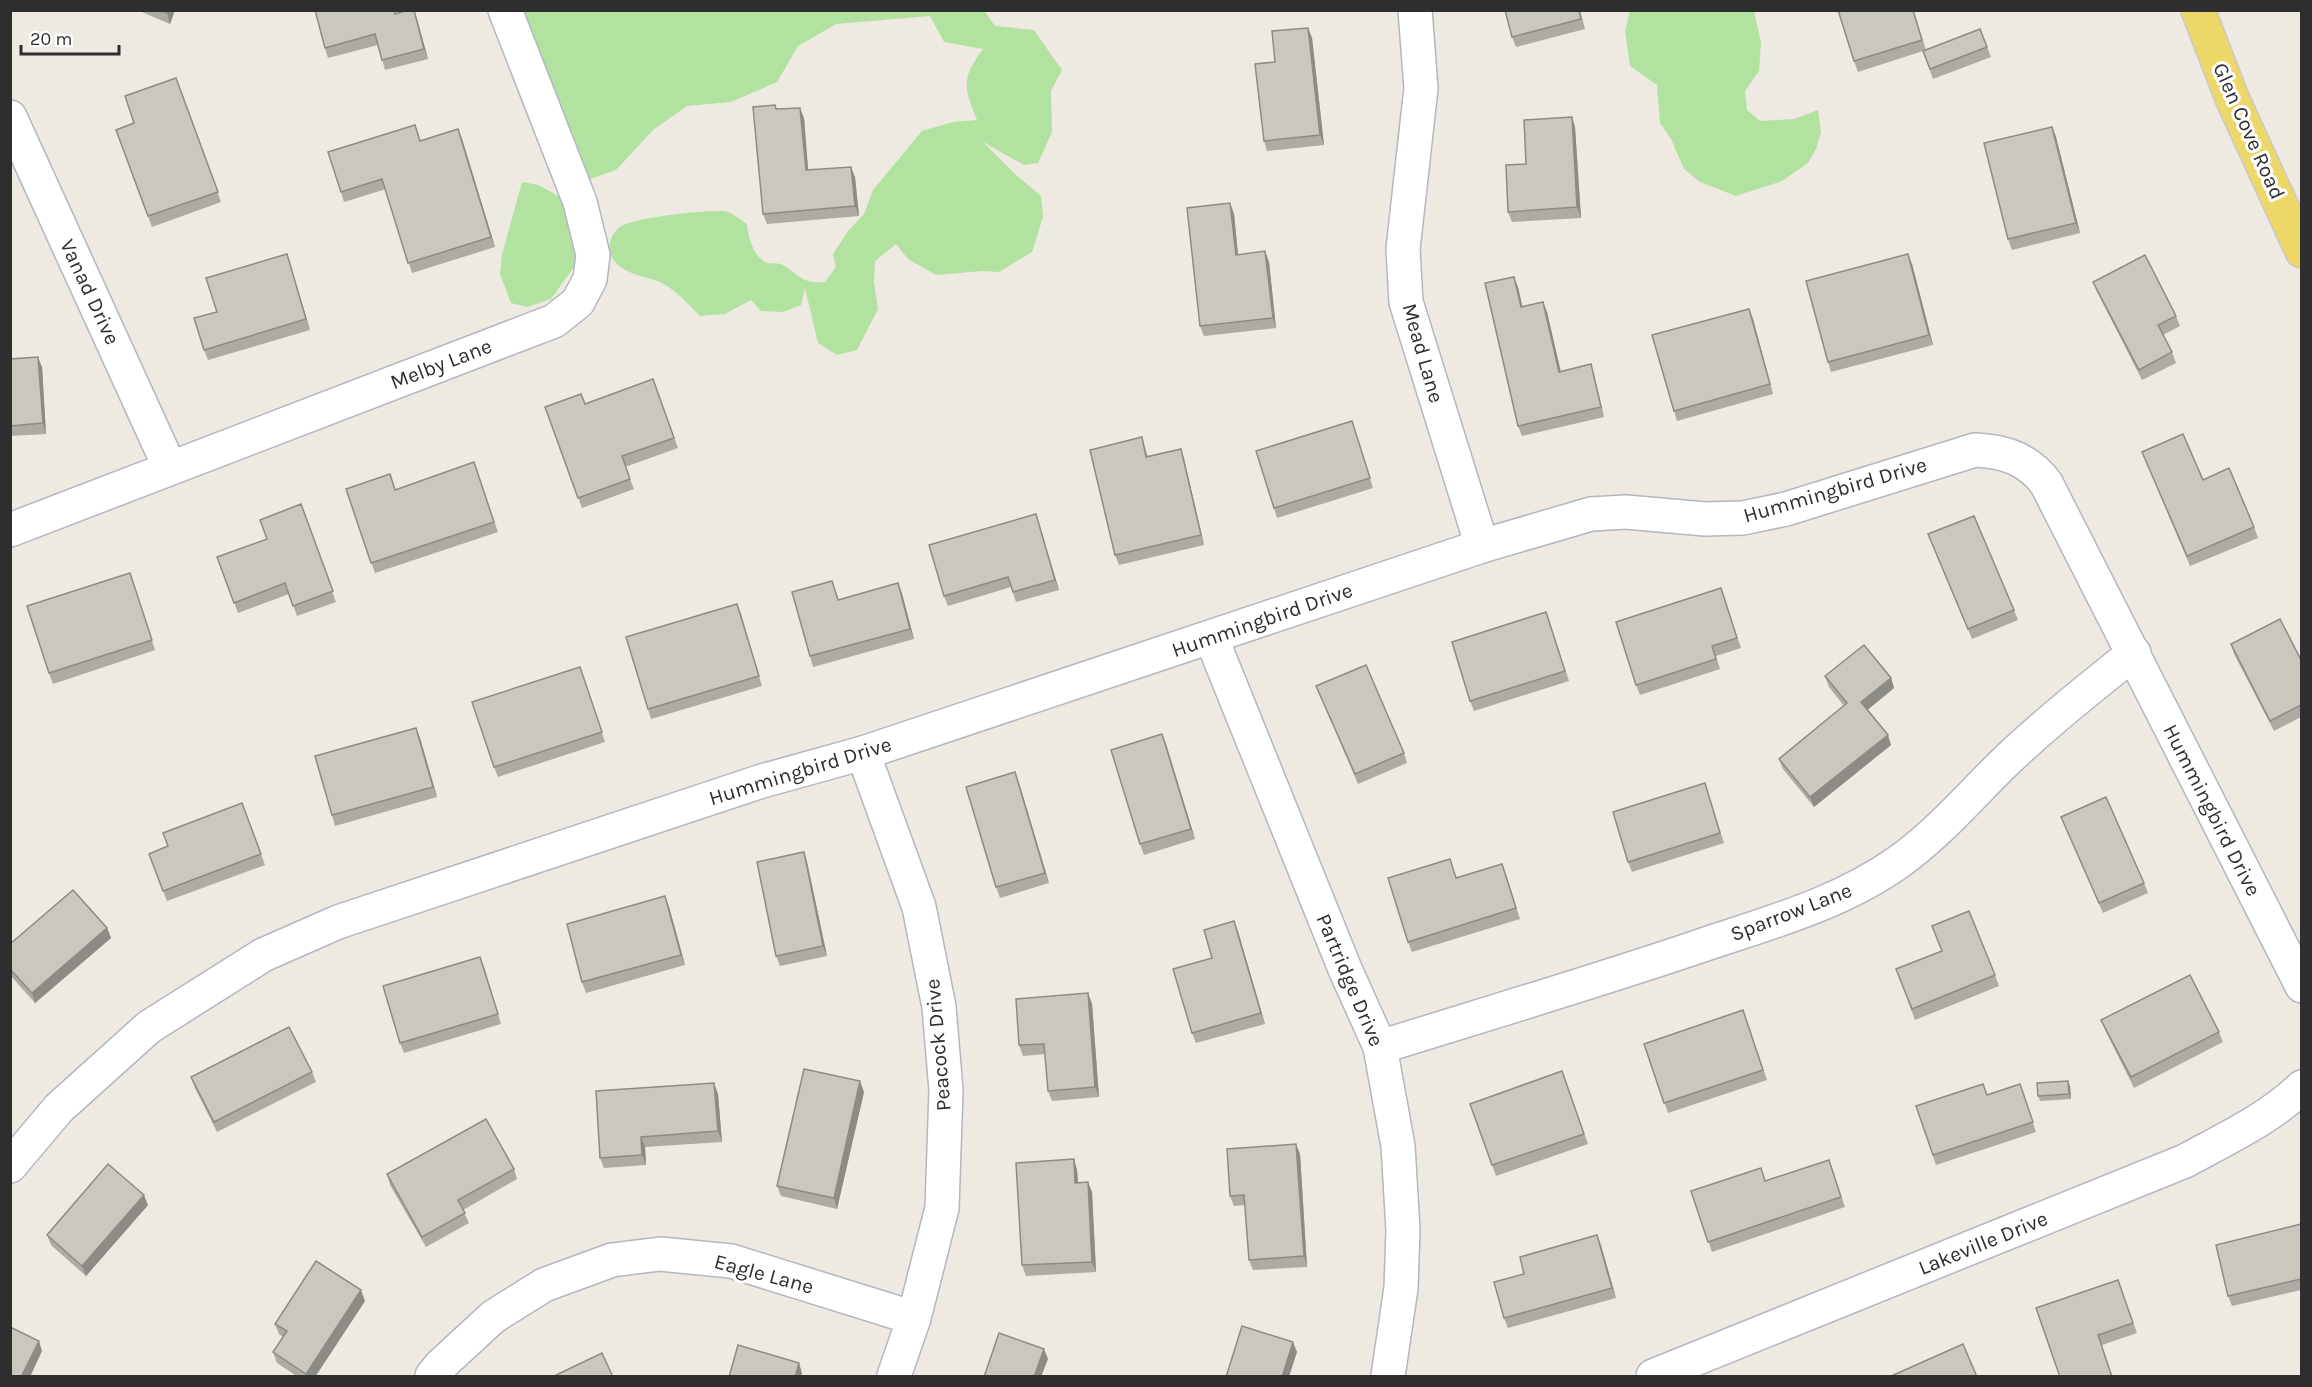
<svg xmlns="http://www.w3.org/2000/svg" width="2312" height="1387" viewBox="0 0 2312 1387" font-family="Karla,sans-serif">
<style>
.green{fill:#b2e2a0}
.lines{fill:none;stroke-linecap:round;stroke-linejoin:round}
.minor-casing{stroke:#b4b6c0;stroke-width:36}
.major-casing{stroke:#c9c9c9;stroke-width:36}
.minor{stroke:#fff;stroke-width:33}
.major{stroke:#edd768;stroke-width:33}
.wall{fill:#aeaba4}
.shaded-wall{fill:#8d8b86}
.building{fill:#cac7bf;stroke:#8d8b86;stroke-width:1.5}
.labels{text-anchor:middle;stroke-width:6;stroke-linejoin:round;paint-order:stroke}
.street-label{font-size:21px;fill:#2e2e2e;stroke:#fff}
</style>
<rect width="100%" height="100%" fill="#eee9e1"/>
<g class="green">
<path d="M591 10H984L995 26 1034 30 1062 70 1051 91 1052 132 1038 163 1024 165 983 142 1015 174 1041 196 1043 217 1032 252 999 272 982 271 936 275 908 259 896 244 875 261 874 282 878 309 857 350 837 355 818 343 805 288 801 305 783 312 761 311 751 300 725 314 700 316C688 304 677 291 662 283 645 275 619 275 611 255 607 245 611 234 620 227 633 217 706 210 724 211 731 211 740 220 747 224 748 237 753 255 765 262 771 265 778 262 783 265 800 276 803 284 825 282L836 267 833 254 848 231 864 214 873 190 922 131 953 122 977 120C964 88 961 78 983 49L944 42 930 16 836 24 798 46 777 82 731 102 687 106 653 130 616 170 584 181 544 154 533 124 520 11Z"/>
<path d="M1630 10 1756 11 1754 12 1761 42 1759 71 1745 91 1747 110 1760 121 1794 119 1818 110 1821 132 1816 149 1808 163 1782 181 1736 196 1700 182 1684 169 1671 139 1660 123 1657 85 1630 66 1625 31Z"/>
<path d="M522 182 538 185 570 202 580 235 576 264 551 299 527 307 511 303 500 274 502 255Z"/>
</g>
<g class="lines">
<g class="minor-casing">
<g id="minor">
<path d="M1415 10 1421 88 1403 249 1406 302 1482 546"/>
<path d="M10 117 170 468"/>
<path d="M10 530 554 321 578 302 590 279 593 255 580 202 505 10"/>
<path d="M1211 637 1345 969 1380 1047 1398 1146 1403 1230 1401 1288 1388 1376"/>
<path d="M863 753 919 907 939 1007 946 1090 942 1208 914 1318 894 1376"/>
<path d="M1380 1047C1486 1014 1594 982 1700 946 1768 923 1840 904 1900 861 1939 833 1971 795 2005 762 2046 723 2090 688 2134 653"/>
<path d="M10 1166 59 1108 149 1027 263 955 338 922 762 781 863 753 1482 546 1591 514 1626 512 1705 519 1743 518 1786 509 1975 450C2004 451 2028 459 2046 483L2302 986"/>
<path d="M432 1376 441 1365 493 1317 544 1285 612 1260 660 1254 731 1261 914 1318"/>
<path d="M1653 1376 2185 1161C2225 1139 2269 1119 2302 1087"/>
</g>
</g>
<g class="major-casing">
<path id="major" d="M2198 10 2232 98 2302 251"/>
</g>
<use href="#minor" class="minor"/>
<use href="#major" class="major"/>
</g>
<g class="wall">
<path d="M137 10H175L170 24Z"/>
<path d="M1505 10H1580L1585 29 1516 47 1512 37Z"/>
<path d="M1913 10 1926 50 1980 29 1991 57 1933 79 1923 51 1858 72 1854 61Z"/>
<path d="M396 14 417 19 428 59 385 70 378 45 328 58 325 48Z"/>
<path d="M1308 28 1312 38 1324 145 1267 151 1264 141 1275 62Z"/>
<path d="M176 78 221 202 152 227 116 130 134 123Z"/>
<path d="M777 109 804 118 808 170 855 177 859 216 767 224 763 214Z"/>
<path d="M1572 117 1575 127 1581 218 1512 222 1508 212 1526 164Z"/>
<path d="M2052 127 2056 137 2080 233 2012 250 2008 239Z"/>
<path d="M462 139 495 247 412 273 386 189 344 202 341 192 421 140Z"/>
<path d="M1230 203 1234 214 1238 255 1265 251 1269 262 1276 328 1204 336 1200 326Z"/>
<path d="M287 254 310 330 208 360 204 350 217 312Z"/>
<path d="M1912 264 1933 345 1831 372 1828 362Z"/>
<path d="M2093 282 2176 316 2180 326 2163 335 2172 352 2176 363 2142 380 2097 292Z"/>
<path d="M1518 287 1522 307 1547 312 1561 372 1594 375 1604 417 1522 436 1518 426Z"/>
<path d="M1749 309 1753 319 1773 394 1677 421 1674 411Z"/>
<path d="M10 359 42 367 46 434 10 436Z"/>
<path d="M653 379 678 448 625 467 634 489 582 508 545 407 585 404Z"/>
<path d="M1352 421 1373 488 1277 518 1274 508Z"/>
<path d="M1142 437 1148 457 1184 459 1204 545 1119 565 1115 555Z"/>
<path d="M2142 452 2203 480 2254 527 2258 538 2190 566Z"/>
<path d="M474 462 498 532 375 573 346 489 395 490Z"/>
<path d="M301 504 336 602 297 616 289 594 238 613 217 557 267 539Z"/>
<path d="M1036 514 1059 590 1016 602 1011 587 948 606 944 596Z"/>
<path d="M1928 534 2014 610 2018 620 1972 639Z"/>
<path d="M133 583 155 650 53 684 49 673Z"/>
<path d="M898 583 914 639 813 667 810 656 836 591 838 600Z"/>
<path d="M1721 588 1741 648 1716 656 1720 669 1640 695 1636 685Z"/>
<path d="M737 604 762 686 651 719 648 709Z"/>
<path d="M1546 612 1569 681 1474 711 1470 701Z"/>
<path d="M2231 644 2301 660V717L2274 731 2234 654Z"/>
<path d="M580 667 605 742 498 777 494 767Z"/>
<path d="M1825 676 1891 678 1894 688 1867 710 1891 745 1814 807 1783 769 1779 759 1844 706 1829 687Z"/>
<path d="M1316 686 1404 753 1407 763 1358 784Z"/>
<path d="M420 738 437 797 335 826 332 815Z"/>
<path d="M1166 744 1195 839 1144 855 1140 844Z"/>
<path d="M1019 783 1049 883 1000 898 996 887Z"/>
<path d="M1705 783 1724 843 1632 872 1628 862Z"/>
<path d="M242 803 265 865 167 901 149 854 168 846Z"/>
<path d="M2061 817 2144 883 2148 893 2103 913Z"/>
<path d="M807 862 827 956 780 966 776 956Z"/>
<path d="M1506 874 1520 919 1412 952 1408 942 1457 878Z"/>
<path d="M669 907 685 965 586 993 582 982Z"/>
<path d="M1234 921 1265 1024 1196 1043 1192 1033 1212 958Z"/>
<path d="M107 928 111 938 35 1003 10 975V944Z"/>
<path d="M484 967 501 1024 404 1053 400 1043Z"/>
<path d="M1896 969 1995 975 1999 986 1915 1020Z"/>
<path d="M1088 993 1092 1004 1099 1097 1052 1101 1048 1091 1045 1054 1023 1056 1019 1045Z"/>
<path d="M1743 1010 1767 1080 1668 1113 1644 1044Z"/>
<path d="M2101 1020 2219 1032 2223 1042 2134 1088 2105 1030Z"/>
<path d="M1562 1071 1588 1144 1496 1176 1470 1104Z"/>
<path d="M312 1072 316 1082 217 1132 195 1088 191 1077Z"/>
<path d="M2020 1084 2036 1132 1936 1165 1916 1106 1987 1095Z"/>
<path d="M2070 1086 2071 1099 2040 1101 2038 1096Z"/>
<path d="M864 1092 837 1209 781 1196 777 1186Z"/>
<path d="M718 1094 722 1142 645 1147 646 1165 604 1168 600 1158Z"/>
<path d="M1300 1154 1307 1267 1253 1270 1249 1260 1245 1205 1234 1206 1230 1196Z"/>
<path d="M1074 1159 1077 1170 1078 1182 1092 1192 1096 1272 1026 1276 1022 1265Z"/>
<path d="M1829 1160 1845 1207 1712 1252 1691 1191 1766 1181Z"/>
<path d="M514 1169 517 1179 463 1210 469 1223 426 1247 390 1185 387 1174Z"/>
<path d="M148 1205 86 1276 51 1245 47 1235Z"/>
<path d="M2301 1224V1290L2232 1306 2228 1296Z"/>
<path d="M1597 1235 1616 1298 1508 1328 1504 1318 1524 1274Z"/>
<path d="M2118 1280 2137 1333 2102 1345 2060 1377Z"/>
<path d="M365 1301 315 1377H298L277 1363 273 1352 283 1337 279 1334 275 1324Z"/>
</g>
<g class="shaded-wall">
<path d="M168 10H175L170 24 167 13Z"/>
<path d="M414 10 417 19 428 59 424 49Z"/>
<path d="M1308 28 1312 38 1324 145 1320 135Z"/>
<path d="M800 108 804 118 809 181 806 170Z"/>
<path d="M1572 117 1575 127 1581 218 1577 207Z"/>
<path d="M2052 127 2056 137 2080 233 2076 223Z"/>
<path d="M458 129 462 139 495 247 491 237Z"/>
<path d="M851 167 855 177 859 216 855 206Z"/>
<path d="M1230 203 1234 214 1239 265 1236 255Z"/>
<path d="M1265 251 1269 262 1276 328 1273 318Z"/>
<path d="M287 254 290 264 310 330 306 319Z"/>
<path d="M1908 254 1912 264 1933 345 1929 335Z"/>
<path d="M1514 277 1518 287 1525 317 1521 307Z"/>
<path d="M1543 302 1547 312 1563 382 1559 372Z"/>
<path d="M1749 309 1753 319 1773 394 1770 384Z"/>
<path d="M38 357 42 367 46 434 43 423Z"/>
<path d="M1591 364 1594 375 1604 417 1601 407Z"/>
<path d="M1181 449 1184 459 1204 545 1201 535Z"/>
<path d="M1036 514 1039 524 1059 590 1055 580Z"/>
<path d="M898 583 902 593 914 639 910 629Z"/>
<path d="M737 604 741 614 762 686 759 676Z"/>
<path d="M1891 678 1894 688 1865 712 1861 702Z"/>
<path d="M416 728 420 738 437 797 433 787Z"/>
<path d="M1162 734 1166 744 1195 839 1191 829Z"/>
<path d="M1888 735 1891 745 1814 807 1810 797Z"/>
<path d="M1015 772 1019 783 1049 883 1045 873Z"/>
<path d="M804 852 807 862 827 956 823 946Z"/>
<path d="M665 896 669 907 685 965 681 955Z"/>
<path d="M1234 921 1238 931 1265 1024 1261 1013Z"/>
<path d="M107 928 111 938 35 1003 32 993Z"/>
<path d="M480 957 484 967 501 1024 498 1014Z"/>
<path d="M1088 993 1092 1004 1099 1097 1095 1087Z"/>
<path d="M860 1081 864 1092 837 1209 834 1198Z"/>
<path d="M2068 1081 2070 1086 2071 1099 2069 1094Z"/>
<path d="M714 1083 718 1094 722 1142 718 1131Z"/>
<path d="M641 1137 645 1147 646 1165 642 1155Z"/>
<path d="M1296 1144 1300 1154 1307 1267 1304 1256Z"/>
<path d="M1074 1159 1077 1170 1079 1193 1075 1183Z"/>
<path d="M1088 1182 1092 1192 1096 1272 1092 1262Z"/>
<path d="M144 1195 148 1205 86 1276 82 1266Z"/>
<path d="M1597 1235 1601 1245 1616 1298 1612 1288Z"/>
<path d="M361 1290 365 1301 315 1377H307L306 1374Z"/>
<path d="M39 1341 42 1351 30 1377H21Z"/>
<path d="M1293 1342 1297 1352 1289 1377H1282Z"/>
<path d="M1044 1349 1048 1359 1041 1377H1034Z"/>
<path d="M799 1363 802 1373 801 1377H795Z"/>
</g>
<g class="building">
<path d="M159 10H168L167 13Z"/>
<path d="M315 10H394L395 14 408 10H414L424 49 382 60 375 34 325 48Z"/>
<path d="M1505 10H1579L1581 19 1512 37Z"/>
<path d="M1838 10H1913L1922 40 1854 61Z"/>
<path d="M1308 28 1320 135 1264 141 1255 64 1275 62 1272 31Z"/>
<path d="M1980 29 1987 47 1930 69 1923 51Z"/>
<path d="M176 78 218 192 148 216 116 130 134 123 125 96Z"/>
<path d="M775 105 776 109 800 108 806 170 851 167 855 206 763 214 753 107Z"/>
<path d="M1572 117 1577 207 1508 212 1506 165 1526 164 1524 120Z"/>
<path d="M415 125 420 141 458 129 491 237 408 263 382 179 341 192 328 152Z"/>
<path d="M2052 127 2076 223 2008 239 1984 143Z"/>
<path d="M1230 203 1236 255 1265 251 1273 318 1200 326 1187 208Z"/>
<path d="M287 254 306 319 204 350 194 318 217 312 206 278Z"/>
<path d="M1908 254 1929 335 1828 362 1806 281Z"/>
<path d="M2145 255 2176 316 2158 325 2172 352 2139 370 2093 282Z"/>
<path d="M1514 277 1521 307 1543 302 1559 372 1591 364 1601 407 1518 426 1485 283Z"/>
<path d="M1749 309 1770 384 1674 411 1652 335Z"/>
<path d="M38 357 43 423 10 426V359Z"/>
<path d="M653 379 674 438 622 456 630 479 578 498 545 407 581 394 585 404Z"/>
<path d="M1352 421 1370 478 1274 508 1256 451Z"/>
<path d="M2183 434 2203 480 2229 468 2254 527 2187 556 2142 452Z"/>
<path d="M1142 437 1146 457 1181 449 1201 535 1115 555 1090 450Z"/>
<path d="M474 462 494 522 371 563 346 489 390 474 395 490Z"/>
<path d="M301 504 333 591 293 606 285 583 234 603 217 557 267 539 260 520Z"/>
<path d="M1036 514 1055 580 1013 592 1008 577 944 596 929 545Z"/>
<path d="M1974 516 2014 610 1968 629 1928 534Z"/>
<path d="M130 573 152 640 49 673 27 606Z"/>
<path d="M832 581 838 600 898 583 910 629 810 656 792 592Z"/>
<path d="M1721 588 1737 638 1712 646 1716 659 1636 685 1616 622Z"/>
<path d="M737 604 759 676 648 709 626 637Z"/>
<path d="M1546 612 1565 671 1470 701 1452 642Z"/>
<path d="M2280 619 2301 660V705L2270 721 2231 644Z"/>
<path d="M1864 645 1891 678 1861 702 1888 735 1810 797 1779 759 1847 703 1825 676Z"/>
<path d="M1366 665 1404 753 1355 774 1316 686Z"/>
<path d="M580 667 602 732 494 767 472 702Z"/>
<path d="M416 728 433 787 332 815 315 756Z"/>
<path d="M1162 734 1191 829 1140 844 1111 750Z"/>
<path d="M1015 772 1045 873 996 887 966 787Z"/>
<path d="M1705 783 1720 833 1628 862 1613 812Z"/>
<path d="M2106 797 2144 883 2099 903 2061 817Z"/>
<path d="M242 803 261 854 163 891 149 854 168 846 163 833Z"/>
<path d="M804 852 823 946 776 956 757 862Z"/>
<path d="M1450 859 1456 878 1502 864 1516 908 1408 942 1388 878Z"/>
<path d="M73 890 107 928 32 993 10 969V944Z"/>
<path d="M665 896 681 955 582 982 567 924Z"/>
<path d="M1969 911 1995 975 1912 1009 1896 969 1942 951 1932 926Z"/>
<path d="M1234 921 1261 1013 1192 1033 1173 969 1212 958 1204 930Z"/>
<path d="M480 957 498 1014 400 1043 383 986Z"/>
<path d="M2190 975 2219 1032 2131 1077 2101 1020Z"/>
<path d="M1088 993 1095 1087 1048 1091 1044 1044 1019 1045 1016 999Z"/>
<path d="M1743 1010 1763 1070 1664 1103 1644 1044Z"/>
<path d="M289 1027 312 1072 214 1122 191 1077Z"/>
<path d="M804 1069 860 1081 834 1198 777 1186Z"/>
<path d="M1562 1071 1584 1134 1492 1165 1470 1104Z"/>
<path d="M2068 1081 2069 1094 2038 1096 2037 1083Z"/>
<path d="M714 1083 718 1131 641 1137 642 1155 600 1158 596 1091Z"/>
<path d="M1983 1084 1987 1095 2020 1084 2033 1122 1933 1155 1916 1106Z"/>
<path d="M486 1119 514 1169 458 1200 465 1213 422 1237 387 1174Z"/>
<path d="M1296 1144 1304 1256 1249 1260 1244 1195 1230 1196 1227 1149Z"/>
<path d="M1074 1159 1075 1183 1088 1182 1092 1262 1022 1265 1016 1163Z"/>
<path d="M1829 1160 1841 1197 1708 1242 1691 1191 1761 1168 1765 1181Z"/>
<path d="M108 1164 144 1195 82 1266 47 1235Z"/>
<path d="M2301 1224V1279L2228 1296 2216 1245Z"/>
<path d="M1597 1235 1612 1288 1504 1318 1494 1282 1524 1274 1520 1257Z"/>
<path d="M316 1261 361 1290 306 1374 273 1352 287 1331 275 1324Z"/>
<path d="M2118 1280 2133 1323 2098 1335 2112 1377H2060L2036 1308Z"/>
<path d="M1242 1326 1293 1342 1282 1377H1226Z"/>
<path d="M10 1327 39 1341 21 1377H10Z"/>
<path d="M999 1333 1044 1349 1034 1377H984Z"/>
<path d="M1963 1344 1977 1377H1889Z"/>
<path d="M738 1345 799 1363 795 1377H729Z"/>
<path d="M602 1353 613 1377H552Z"/>
</g>
<g class="labels">
<g class="street-label">
<text transform="translate(2249 131) rotate(66)" y="7">Glen Cove Road</text>
<text transform="translate(90 292) rotate(65)" y="7">Vanad Drive</text>
<text transform="translate(1423 353) rotate(74)" y="7">Mead Lane</text>
<text transform="translate(441 364) rotate(-21)" y="7">Melby Lane</text>
<text transform="translate(1835 490) rotate(-16)" y="7">Hummingbird Drive</text>
<text transform="translate(1262 620) rotate(-19)" y="7">Hummingbird Drive</text>
<text transform="translate(800 771) rotate(-17)" y="7">Hummingbird Drive</text>
<text transform="translate(2212 810) rotate(63)" y="7">Hummingbird Drive</text>
<text transform="translate(1791 912) rotate(-21)" y="7">Sparrow Lane</text>
<text transform="translate(1350 980) rotate(67)" y="7">Partridge Drive</text>
<text transform="translate(938 1045) rotate(-95)" y="7">Peacock Drive</text>
<text transform="translate(1983 1243) rotate(-22)" y="7">Lakeville Drive</text>
<text transform="translate(764 1274) rotate(15)" y="7">Eagle Lane</text>
</g>
</g>
<rect width="2312" height="1387" fill="none" stroke="#2e2e2e" stroke-width="24"/>
<path d="M21 45v9h98v-9" fill="none" stroke="#2e2e2e" stroke-width="3"/>
<text x="30" y="45" font-size="18" fill="#2e2e2e" stroke="#ffffff" stroke-width="4.5" paint-order="stroke">20 m</text>
</svg>
